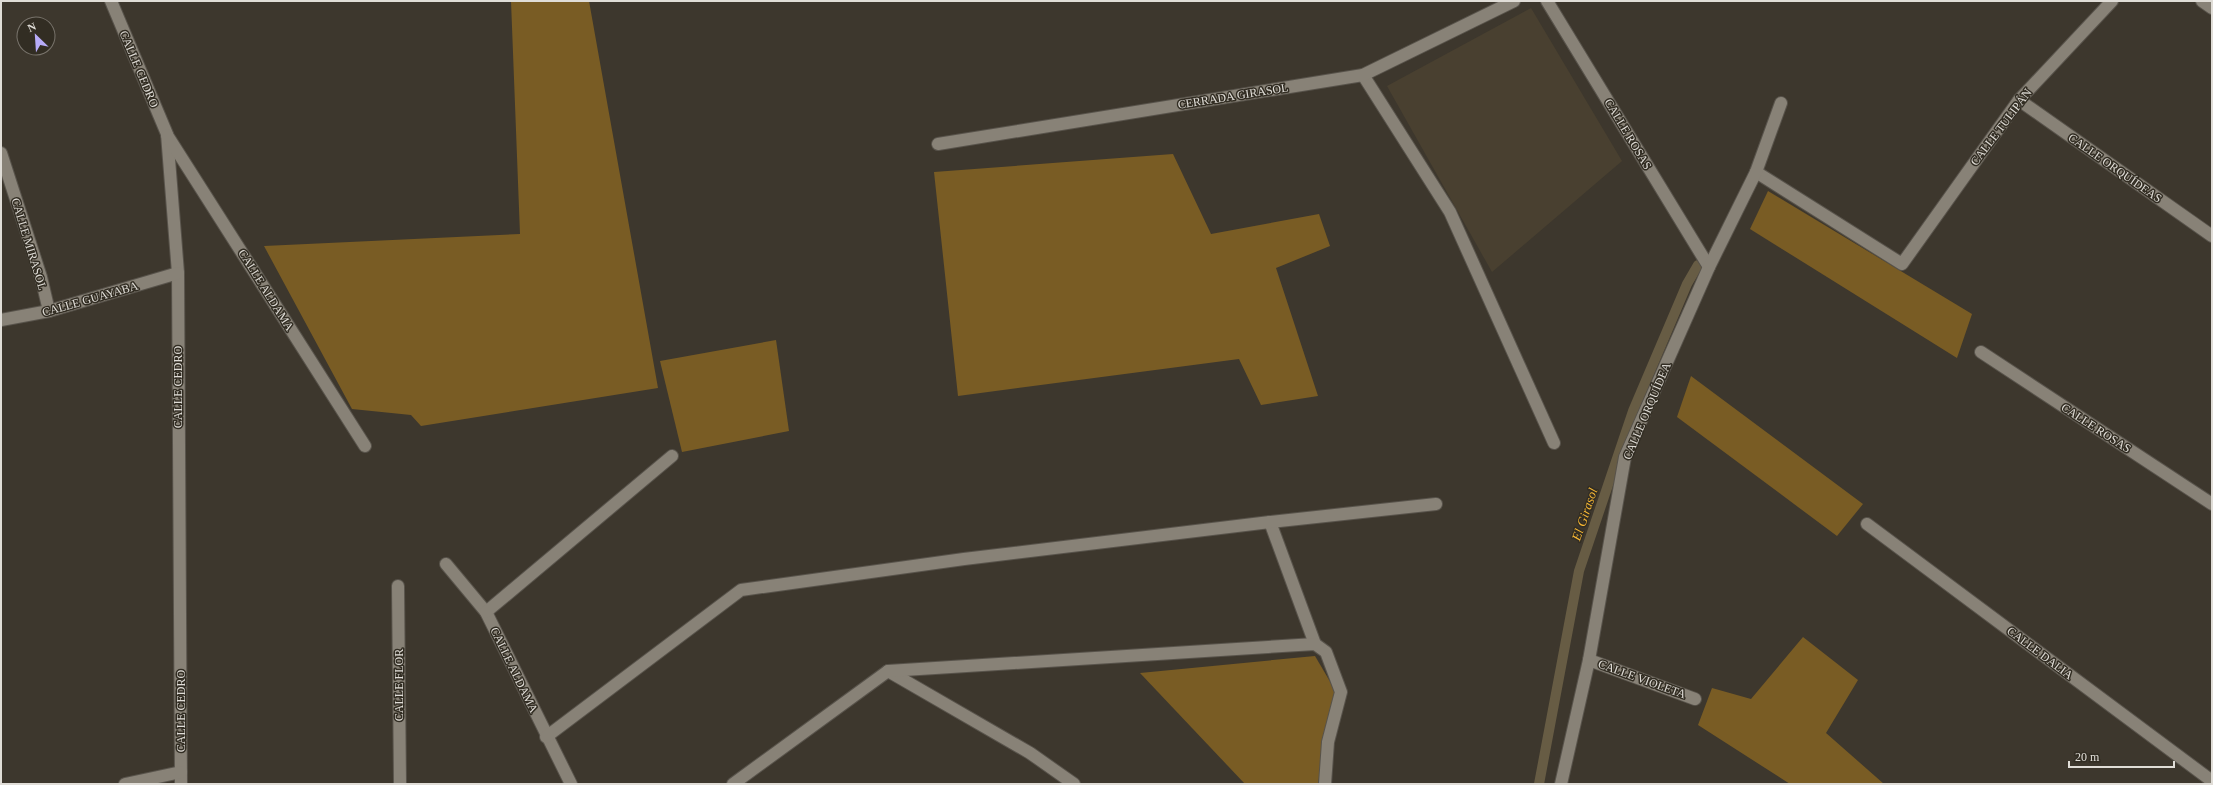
<svg xmlns="http://www.w3.org/2000/svg" width="2213" height="785" viewBox="0 0 2213 785" font-family="Georgia,serif">
<style>
.built{fill:#494030}
.green{fill:#795c24}
.lines{fill:none;stroke-linecap:round;stroke-linejoin:round}
.stream{stroke:#675c44;stroke-width:10}
.minor-casing{stroke:#58534b;stroke-width:14}
.minor{stroke:#888277;stroke-width:12}
.labels{text-anchor:middle;stroke-width:3;stroke-linejoin:round;paint-order:stroke}
.street-label{font-size:12px;fill:#e0ddd7;stroke:#322d23}
.water-label{font-size:13px;font-style:italic;fill:#f8b834;stroke:#322d23}
</style>
<rect width="100%" height="100%" fill="#3d372d"/>
<path class="built" d="M1531 8 1622 161 1492 272 1387 86Z"/>
<g class="green">
<path d="M511 1H589L658 388 421 426 411 415 352 409 264 246 520 234Z"/>
<path d="M1173 154 1211 234 1319 214 1330 246 1276 268 1318 396 1261 405 1239 359 958 396 934 172Z"/>
<path d="M1768 191 1972 314 1957 358 1750 229Z"/>
<path d="M776 340 789 431 682 452 660 361Z"/>
<path d="M1691 376 1863 504 1837 536 1677 417Z"/>
<path d="M1803 637 1858 680 1826 733 1884 784H1790L1698 725 1712 688 1751 699Z"/>
<path d="M1315 656 1335 690 1318 784H1245L1140 673Z"/>
</g>
<g class="lines">
<path class="stream" d="M1539 784 1579 571 1633 411 1687 284 1698 265"/>
<g class="minor-casing">
<g id="minor">
<path d="M111 1 167 134 178 273 181 784"/>
<path d="M1547 1 1709 267"/>
<path d="M2202 1 2212 8"/>
<path d="M1363 75 1450 212 1554 443"/>
<path d="M2019 100 2212 236"/>
<path d="M167 135 365 446"/>
<path d="M938 144 1363 75 1514 1"/>
<path d="M1 153 41 277 49 311"/>
<path d="M1756 172 1902 264 2019 100 2112 1"/>
<path d="M1 320 49 311 178 273"/>
<path d="M1981 352 2212 504"/>
<path d="M1270 522 1315 644"/>
<path d="M1867 524 2212 781"/>
<path d="M446 564 486 612 571 784"/>
<path d="M398 586 400 784"/>
<path d="M486 612 672 456"/>
<path d="M1589 660 1695 699"/>
<path d="M888 671 1030 753 1074 784"/>
<path d="M546 737 741 590 964 559 1270 522 1436 504"/>
<path d="M125 784 181 772"/>
<path d="M733 784 888 671 1315 644 1326 652 1341 692 1328 742 1325 784"/>
<path d="M1561 784 1589 660 1625 457 1709 267 1756 172 1781 103"/>
</g>
</g>
<use href="#minor" class="minor"/>
</g>
<g class="labels">
<g class="street-label">
<text transform="translate(139 69) rotate(67)" y="4">CALLE CEDRO</text>
<text transform="translate(1233 96) rotate(-9)" y="4">CERRADA GIRASOL</text>
<text transform="translate(2001 127) rotate(-53)" y="4">CALLE TULIPÁN</text>
<text transform="translate(1628 134) rotate(59)" y="4">CALLE ROSAS</text>
<text transform="translate(2115 168) rotate(35)" y="4">CALLE ORQUÍDEAS</text>
<text transform="translate(29 244) rotate(73)" y="4">CALLE MIRASOL</text>
<text transform="translate(266 290) rotate(58)" y="4">CALLE ALDAMA</text>
<text transform="translate(90 299) rotate(-16)" y="4">CALLE GUAYABA</text>
<text transform="translate(178 387) rotate(-90)" y="4">CALLE CEDRO</text>
<text transform="translate(1647 411) rotate(-67)" y="4">CALLE ORQUÍDEA</text>
<text transform="translate(2096 428) rotate(33)" y="4">CALLE ROSAS</text>
<text transform="translate(2040 653) rotate(37)" y="4">CALLE DALIA</text>
<text transform="translate(514 670) rotate(64)" y="4">CALLE ALDAMA</text>
<text transform="translate(1642 679) rotate(20)" y="4">CALLE VIOLETA</text>
<text transform="translate(399 685) rotate(-90)" y="4">CALLE FLOR</text>
<text transform="translate(181 711) rotate(-90)" y="4">CALLE CEDRO</text>
</g>
<g class="water-label">
<text transform="translate(1584 514) rotate(-71)" y="5">El Girasol</text>
</g>
</g>
<rect width="2213" height="785" fill="none" stroke="#e0ddd7" stroke-width="4"/>
<g transform="translate(36 36) rotate(335)"><circle r="19" fill="#322d23" stroke="#78736b"/>
<path d="M0-3L7 15L0 10L-7 15Z" fill="#b7abf8"/>
<text y="-6" font-size="11" font-weight="bold" text-anchor="middle" fill="#e0ddd7">N</text>
</g>
<path d="M2069 761v6h105v-6" fill="none" stroke="#e0ddd7" stroke-width="2"/>
<text x="2075" y="761" font-size="12" fill="#e0ddd7" stroke="#322d23" stroke-width="3" paint-order="stroke">20 m</text>
</svg>
